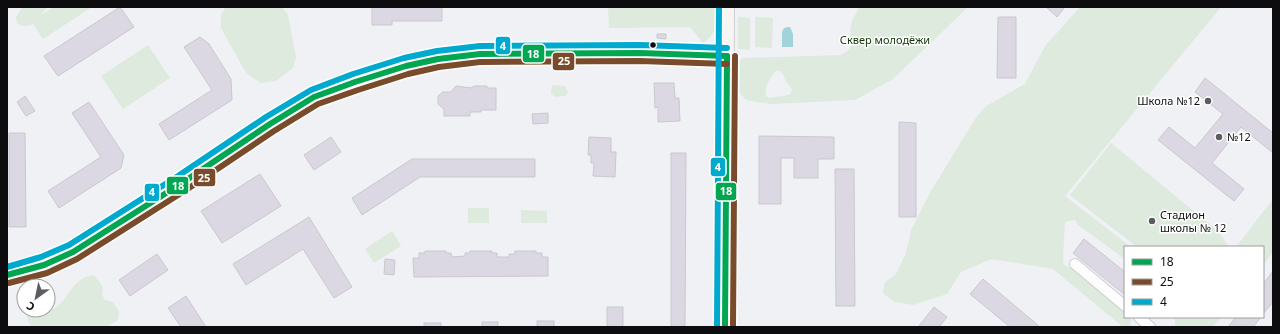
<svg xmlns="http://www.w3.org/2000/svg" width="1280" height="334" viewBox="0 0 1280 334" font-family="'Noto Sans',sans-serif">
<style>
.green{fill:#ddeadd;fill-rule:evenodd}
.water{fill:#a0d3da}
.building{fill:#dcd8e3;stroke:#c8c9cb}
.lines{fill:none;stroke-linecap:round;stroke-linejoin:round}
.street-casing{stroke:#cdced1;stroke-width:12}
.secondary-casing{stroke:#cdced1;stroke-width:16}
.street{stroke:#fdfdfe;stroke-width:10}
.secondary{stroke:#f7f5f4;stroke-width:14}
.bus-1-casing{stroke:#fff;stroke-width:9}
.bus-2-casing{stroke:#fff;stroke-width:9}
.bus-3-casing{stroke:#fff;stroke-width:9}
.bus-1{stroke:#00a651;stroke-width:6}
.bus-2{stroke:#7a4b2a;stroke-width:6}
.bus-3{stroke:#00a9ce;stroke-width:6}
.bus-dot{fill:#0d0d0f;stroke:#fff;stroke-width:1.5}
.poi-dot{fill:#5c5d60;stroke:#fff;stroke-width:1.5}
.labels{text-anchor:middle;stroke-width:3;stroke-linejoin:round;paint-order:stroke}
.park-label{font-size:11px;fill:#12370a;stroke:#fff}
.poi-label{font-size:11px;fill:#0d0d0f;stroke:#fff;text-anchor:start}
.line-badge{stroke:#fff;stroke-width:1.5}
.badge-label{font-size:11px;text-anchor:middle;font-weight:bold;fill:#fff}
</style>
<rect width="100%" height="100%" fill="#f0f1f5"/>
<g class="green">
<path d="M23 7H47L41 15 54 7H92L43 39 33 24C27 27 23 27 17 23L16 17Z"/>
<path d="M226 7H282L288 15 296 57 293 68 276 81 261 83 246 73 221 28V14Z"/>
<path d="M608 7H717C717 22 717 34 703 43L690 27 609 28Z"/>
<path d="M859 7H968L893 79 855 100 771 104 746 100 739 92 740 60 743 58 840 55C860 46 847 39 851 25 852 19 857 13 859 7ZM776 71H780L783 74 786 82 792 89 791 93 788 95 769 98 766 96C764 89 770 76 776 71Z"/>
<path d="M1080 7H1221L1065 196 1131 247H1125V259L1078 225 1075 220 1065 222C1065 231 1062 258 1064 265L1075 270 1125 313V317H1129L1132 321 1130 327H1123L1053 269 991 259 961 272 947 294 913 305 894 302 883 293 885 282 896 274 906 253 911 230 931 191 975 119 986 106 1025 84 1045 46Z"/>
<path d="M738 17 750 18V50L738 49Z"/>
<path d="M755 17 773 18 772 48 755 47Z"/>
<path d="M148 45 170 78 123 109 101 76Z"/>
<path d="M552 85 565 86 568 93 565 96 555 97 551 93Z"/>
<path d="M1111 143 1218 231 1229 247H1137L1070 195Z"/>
<path d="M1273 199V252L1263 265V247H1236Z"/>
<rect x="468" y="208" width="21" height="15"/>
<path d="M521 210 547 211V223H521Z"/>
<path d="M392 231 401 246 374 263 365 249Z"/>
<path d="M94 275 103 287 102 295 105 300 113 302 119 311 118 320 107 327H31L25 312C33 306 46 313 55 308 72 296 70 279 94 275Z"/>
<path d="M1175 317H1221L1213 327H1175Z"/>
</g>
<path class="water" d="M788 27H790L793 34V47H782V32L784 28Z"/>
<g class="building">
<path d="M120 7 134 27 58 76 44 56Z"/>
<path d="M372 7H442V21H392V25H372Z"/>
<path d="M1046 7H1065L1057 17Z"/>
<path d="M998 17H1016V78H997Z"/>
<path d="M657 34H666V39L657 38Z"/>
<path d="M200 37 209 44 231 79 232 100 169 140 159 124 212 90 184 47Z"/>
<path d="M1205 78 1273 133V153L1241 127 1212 163 1244 189 1234 201 1158 140 1169 127 1195 148 1223 114 1195 92Z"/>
<path d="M654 83H674L675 98H679L680 121 658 122V107L655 108Z"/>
<path d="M456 86 471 88 474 86H487V88H496V110H481V112H470V116H444V109L438 104V96L443 92H451Z"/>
<path d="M25 96 35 111 26 116 17 102Z"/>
<path d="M89 102 124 155 121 168 59 208 48 191 101 157 72 113Z"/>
<path d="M548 113V123L533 124 532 114Z"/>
<path d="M899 122 916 123V217H899Z"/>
<path d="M9 133H25L26 227H9Z"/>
<path d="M759 136 834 137V159H818V178H794V158H781V204H759Z"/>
<path d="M331 137 341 152 314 170 304 155Z"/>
<path d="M589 137 611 138V152H616L615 177 593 176 594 163H591V155H588Z"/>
<path d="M671 153H686L685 327H671Z"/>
<path d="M412 159H535V177H420L362 215 352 198Z"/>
<path d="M835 169H854L855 306H836Z"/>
<path d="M260 174 281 206 222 243 201 211Z"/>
<path d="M309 217 352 287 334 298 303 249 246 285 233 264Z"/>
<path d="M1084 239 1125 272V295L1073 253Z"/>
<path d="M425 251H446V253H451L452 257 465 256V253H470V251H492V253H497V257H509V254H515V251H536V253H542V257H548V276L414 277 413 258H419V253H425Z"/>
<path d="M157 254 168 270 130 296 119 280Z"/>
<path d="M385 259 395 260 394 275 384 274Z"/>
<path d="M1273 271V302L1263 314V284Z"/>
<path d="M983 279 1033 321 1040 327H1010L970 294Z"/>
<path d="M186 296 206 327H181L168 308Z"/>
<rect x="607" y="307" width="16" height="20"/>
<path d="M934 307 947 317 939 327H918Z"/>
<path d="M1236 317H1261L1253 327H1228Z"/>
<rect x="537" y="321" width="17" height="6"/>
<rect x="482" y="322" width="16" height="5"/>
<rect x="424" y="323" width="17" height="4"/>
</g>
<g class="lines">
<g class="street-casing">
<g id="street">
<path d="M1075 264 1125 306"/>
<path d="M1139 317 1150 327"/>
</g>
</g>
<g class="secondary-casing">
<g id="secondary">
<path d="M7 275 44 265 73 252 182 183 270 124 314 97 355 82 406 66 438 59 480 54 640 53 727 56"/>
<path d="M725 327 727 7"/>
</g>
</g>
<use href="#street" class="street"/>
<use href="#secondary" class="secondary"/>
<g class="bus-1-casing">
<g id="bus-1">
<path d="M7 275 44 265 73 252 182 183 270 124 314 97 355 82 406 66 438 59 480 54 640 53 727 56"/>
<path d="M725 327 727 56"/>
</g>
</g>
<g class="bus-2-casing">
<g id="bus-2">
<path d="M9 283 47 273 77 259 186 190 274 131 318 104 358 90 408 74 439 67 480 62 640 61 727 64"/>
<path d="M733 327 735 56"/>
</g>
</g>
<g class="bus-3-casing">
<g id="bus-3">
<path d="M7 267 41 257 69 245 178 176 266 117 311 90 353 74 404 58 437 51 480 46 640 45 727 48"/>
<path d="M717 327 719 7"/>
</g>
</g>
<use href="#bus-1" class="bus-1"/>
<use href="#bus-2" class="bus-2"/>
<use href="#bus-3" class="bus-3"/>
</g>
<circle class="bus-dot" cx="653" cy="45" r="3.5"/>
<g class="poi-dot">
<circle cx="1208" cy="101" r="4"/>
<circle cx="1219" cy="137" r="4"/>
<circle cx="1152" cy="221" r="4"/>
</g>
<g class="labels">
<g class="park-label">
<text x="885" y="44">Сквер молодёжи</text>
</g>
<g class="poi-label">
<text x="1200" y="105" text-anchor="end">Школа №12</text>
<text x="1227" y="141">№12</text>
<text x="1160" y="219">Стадион<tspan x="1160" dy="13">школы № 12</tspan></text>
</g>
</g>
<g class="line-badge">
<rect x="495" y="36" width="16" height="19" rx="4" fill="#00a9ce"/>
<rect x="522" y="44" width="23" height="19" rx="4" fill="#00a651"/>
<rect x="552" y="52" width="23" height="19" rx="4" fill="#7a4b2a"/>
<rect x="710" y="157" width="16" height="20" rx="4" fill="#00a9ce"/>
<rect x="193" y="168" width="23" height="19" rx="4" fill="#7a4b2a"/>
<rect x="166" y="176" width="23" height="19" rx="4" fill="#00a651"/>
<rect x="715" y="182" width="22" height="19" rx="4" fill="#00a651"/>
<rect x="144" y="183" width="16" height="19" rx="4" fill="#00a9ce"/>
</g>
<g class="badge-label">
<text x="503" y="50">4</text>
<text x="533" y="58">18</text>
<text x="564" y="65">25</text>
<text x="718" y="171">4</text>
<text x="204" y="182">25</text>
<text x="178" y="190">18</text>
<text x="726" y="195">18</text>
<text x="152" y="196">4</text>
</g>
<rect width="1280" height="334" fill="none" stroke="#0d0d0f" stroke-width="16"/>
<rect x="1124" y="246" width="140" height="72" fill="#ffffff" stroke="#9e9e9f"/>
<rect x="1132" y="259" width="20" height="6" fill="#00a651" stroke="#9e9e9f"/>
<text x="1160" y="266" font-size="12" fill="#0d0d0f">18</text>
<rect x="1132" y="279" width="20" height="6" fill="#7a4b2a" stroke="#9e9e9f"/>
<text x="1160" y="286" font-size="12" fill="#0d0d0f">25</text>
<rect x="1132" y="299" width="20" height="6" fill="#00a9ce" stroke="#9e9e9f"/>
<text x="1160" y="306" font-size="12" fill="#0d0d0f">4</text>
<g transform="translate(36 298) rotate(213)"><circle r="19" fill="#ffffff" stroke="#9e9e9f"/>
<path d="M0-3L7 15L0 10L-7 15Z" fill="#5c5d60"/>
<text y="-6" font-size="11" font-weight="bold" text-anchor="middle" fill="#0d0d0f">С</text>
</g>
</svg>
